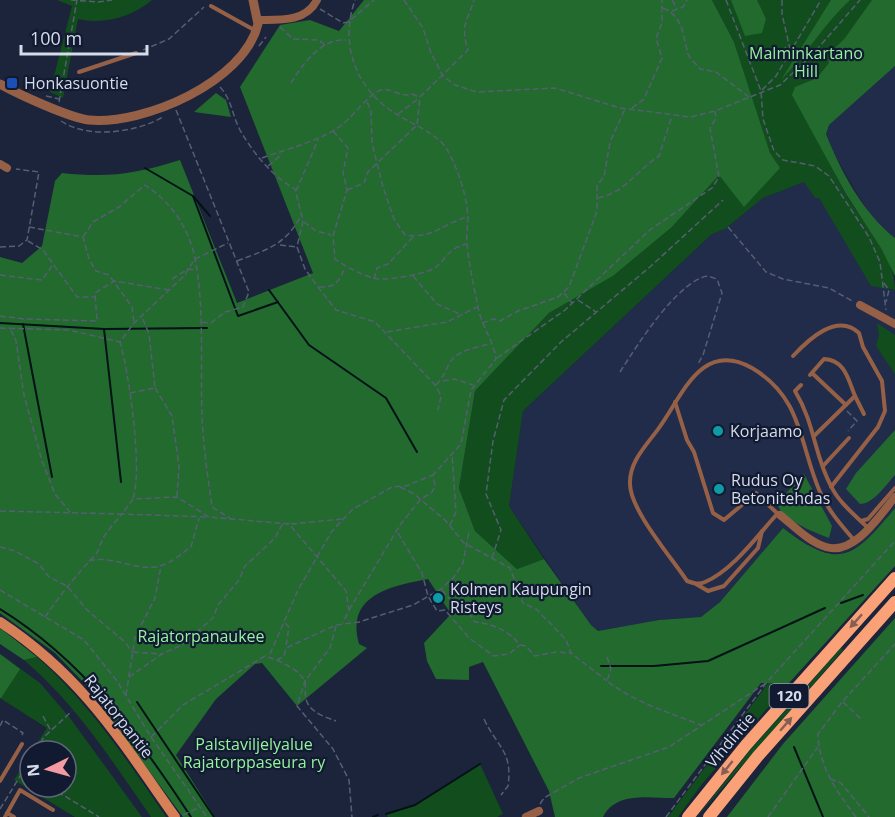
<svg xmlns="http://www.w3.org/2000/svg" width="895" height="817" viewBox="0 0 895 817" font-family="'Open Sans',sans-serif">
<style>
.built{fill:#202c49}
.green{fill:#124d1d}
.forest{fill:#236a2e}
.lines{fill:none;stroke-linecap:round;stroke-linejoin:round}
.stream{stroke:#031216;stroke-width:2}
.path{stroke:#565e73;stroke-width:1.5;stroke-dasharray:6 3;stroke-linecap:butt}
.service{stroke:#966047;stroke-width:4}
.minor{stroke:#966047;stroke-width:8}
.tertiary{stroke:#966047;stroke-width:9}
.secondary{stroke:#d68057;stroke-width:10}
.primary{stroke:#faa177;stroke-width:12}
.oneway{fill:#865e54}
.transit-dot{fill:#1a4fb4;stroke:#111a30;stroke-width:2}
.culture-dot{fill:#0f9aa8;stroke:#111a30;stroke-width:2}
.labels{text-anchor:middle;stroke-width:4.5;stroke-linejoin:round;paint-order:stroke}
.shield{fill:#111a30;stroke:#9aa2b3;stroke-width:1.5}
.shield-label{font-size:15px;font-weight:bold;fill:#d5dceb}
.park-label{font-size:16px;fill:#96f39e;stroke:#111a30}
.poi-label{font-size:16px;fill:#d5dceb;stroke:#111a30;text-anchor:start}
.street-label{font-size:16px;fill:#d5dceb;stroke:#111a30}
</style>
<rect width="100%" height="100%" fill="#1b243b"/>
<g class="built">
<path d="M895 66V238L873 220 833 152 826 134 829 125Z"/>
<path d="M804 182 815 197H819L889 290H895V508L870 538 856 548 841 554 817 551 783 528 720 602 701 617 659 620 598 631 591 625 509 506 523 411 712 234 725 229 763 198Z"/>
</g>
<g class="green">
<path d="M57 0H152C132 17 104 25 78 19L63 98 50 92 72 6Z"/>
<path d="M712 0H895L815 136C825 155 835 174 845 193 862 222 895 255 895 290L871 286 819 198H815L804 182 763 198 725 229 712 234 523 411 509 506 544 559 517 569 475 531 459 488 475 391 549 313 613 276 672 227 719 174 770 154 734 42Z"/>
<path d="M877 323 895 335V374L876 346 879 335Z"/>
<path d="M841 648 843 650 697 817 751 749Z"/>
<path d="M0 654 40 683 70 718 142 817H75L14 780 30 755V787H66V751H32L47 728 0 698Z"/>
<path d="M37 657C89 703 127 760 166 817H151C112 761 77 705 24 660Z"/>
<path d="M769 682 789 683 702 784 678 817H668Z"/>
<path d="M480 764 503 814 497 817H388L386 814 415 805Z"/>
</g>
<g class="forest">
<path d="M364 0H712L734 42 770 153 780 168 744 207 719 175 672 227 613 276 549 313 475 391 459 488 475 531 517 569 544 559 591 625 598 631 659 620 701 617 720 602 783 528C839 571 853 559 895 508V566L789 683H761L674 798C649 798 616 791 603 817H555L549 791 483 662 469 667V680L436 679 427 661 424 643 451 614 428 579C391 586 345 595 359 644L367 648 297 706 262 663 255 664 216 699 176 755 215 817H183L85 684 55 653 0 613V257L22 263 42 246 55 181 62 173C109 178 135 174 180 160L237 303 313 273 240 87 280 25 310 20 339 31Z"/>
<path d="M731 0H757L766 19 762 33 745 36Z"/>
<path d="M831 0H850C824 24 806 55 781 80Z"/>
<path d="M872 0H895V66L829 125 826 134C841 172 863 213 895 238V276L881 248 846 194 792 95 795 87 817 78 829 63 828 55 845 38Z"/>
<path d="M216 93 226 100 231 117 194 112Z"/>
<path d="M895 430V475C886 485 873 504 860 504L846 489 856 473Z"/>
<path d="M804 474 832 526 829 538C814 532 781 520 777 503Z"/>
<path d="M895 618V817H727L783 744Z"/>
<path d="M0 628 37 657 24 660 0 644Z"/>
<path d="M0 654 20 669 1 698H0Z"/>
</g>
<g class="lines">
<g class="stream">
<path d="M145 168 193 196 210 216"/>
<path d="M193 196 238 316 278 302"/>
<path d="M269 290 309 345 386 398 417 452"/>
<path d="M0 323 104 329 121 482"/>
<path d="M23 324 52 477"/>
<path d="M104 329 207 328"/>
<path d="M841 603 863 595"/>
<path d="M0 609C83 660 138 736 191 817"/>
<path d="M601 666H654L708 661 825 608"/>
<path d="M137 702 214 817"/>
<path d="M794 747 823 817"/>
<path d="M386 814 415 805 480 764"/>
<path d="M373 817 378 815"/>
</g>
<g class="path">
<path d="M71 0 98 2 112 0"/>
<path d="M404 0 423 28 431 53 443 76 455 85 477 92 555 88 620 108 691 117 715 111 780 85 812 55 860 0"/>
<path d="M672 0 677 8"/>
<path d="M726 0 761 91 763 119 774 151 783 160 815 166 829 176 869 237 880 262 886 310"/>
<path d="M782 0V14L790 49"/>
<path d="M663 8C683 16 683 36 688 54 690 59 697 65 700 69L716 72 749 97"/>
<path d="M320 9 343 23 348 22 374 0"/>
<path d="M672 11 683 7 687 0"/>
<path d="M280 27 293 39 319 40 325 45"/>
<path d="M259 46 266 37"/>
<path d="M785 47 788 52"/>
<path d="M143 50 169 39 204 7"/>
<path d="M291 83C303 64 321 38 346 40"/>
<path d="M220 87C232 100 232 115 240 130 253 153 272 176 295 189L303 221 297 247 305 269 318 287 336 310 375 322 436 386 441 396 438 410"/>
<path d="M762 90 776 76 821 0"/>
<path d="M46 96 59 99"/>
<path d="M59 102 77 0"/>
<path d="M367 102 371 111 372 143 383 187 394 219 405 235C433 239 442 224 467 217"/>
<path d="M632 108 644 99 662 58 656 38 662 23V0"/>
<path d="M176 110 249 292 243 307 225 312 211 323 201 322"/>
<path d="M398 114 418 99"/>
<path d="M61 121C88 139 135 133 163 117"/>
<path d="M333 131 348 148 343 172 347 190 333 236 335 259C346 267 360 274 373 278 382 282 424 274 433 269 448 259 445 250 466 244"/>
<path d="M262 158C286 149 324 140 343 124 353 116 371 92 381 90 393 88 401 98 412 94L419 97"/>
<path d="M268 166 280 156V153"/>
<path d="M347 190 364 183 368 172 417 125 420 97 468 50C460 24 467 23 474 0"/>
<path d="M296 191 318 140"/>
<path d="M598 198C626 192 637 170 659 156L672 116"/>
<path d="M304 222 316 231 331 235"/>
<path d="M29 227 83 237 89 259 96 271 109 275 132 307 134 322"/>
<path d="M728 227 766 272 783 279 829 288 854 302"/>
<path d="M83 237 93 222 119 207 145 185C166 199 181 217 190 241 206 284 200 367 202 415 203 446 208 477 212 507L233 520"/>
<path d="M28 241 43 250 77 297H95"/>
<path d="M280 245 296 247"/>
<path d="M0 247 19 246 27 240 39 172 16 169"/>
<path d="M237 261C268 249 284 246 301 216"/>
<path d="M0 275 42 280 52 266"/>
<path d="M413 276 437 304 462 315"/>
<path d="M172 279 188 269 195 270"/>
<path d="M374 279 377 268 388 264 413 237"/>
<path d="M884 283 889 290 886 302"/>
<path d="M319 287C335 288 339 282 345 267"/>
<path d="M564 293 572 303"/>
<path d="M578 300 596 312"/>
<path d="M0 316 24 319 97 321 95 293 114 281 169 290"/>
<path d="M482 323 494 319 500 321 518 311 558 297 569 287 597 211V185L604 177 610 142 625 109"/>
<path d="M0 328 69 330 120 342"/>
<path d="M11 330 16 341 24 395 42 461 55 494 70 512"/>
<path d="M387 332 447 322 477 307"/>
<path d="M497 358 565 310 651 229 712 188 719 177 710 128 716 118 715 111"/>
<path d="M620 372C636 347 678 280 708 276L717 279 722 293 703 355 698 364"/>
<path d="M443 381 454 379 473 385"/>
<path d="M436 385C442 378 444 375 448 366 455 350 475 348 489 344"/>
<path d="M155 388 172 416 179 466 177 496"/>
<path d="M130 393 155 388 149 334 142 317"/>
<path d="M847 411 857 421 848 431"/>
<path d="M400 487 414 494 445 520 464 543 510 568 523 603 536 609 552 625 566 640 571 653 607 681"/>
<path d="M133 498C143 470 129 373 120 342L134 323 183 277 195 259 228 243"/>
<path d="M0 511 122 514 133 499 177 497 209 517 289 524 346 591 349 610 343 623"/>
<path d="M291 524 343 519"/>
<path d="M450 525 456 512 452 454"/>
<path d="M398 533 422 573 428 596 437 611 445 610 469 638 494 656 509 654 520 645"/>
<path d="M0 547 15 551 39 564 49 577 67 586 87 610 125 642 132 652"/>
<path d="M492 558 501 530 486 494 493 441 504 400 561 342 651 266 723 200"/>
<path d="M89 561C113 554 139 574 163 565 174 561 182 553 191 547L199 518"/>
<path d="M0 590 84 640 117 681 151 737 207 817"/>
<path d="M442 590 458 609 469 613 475 622C493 624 508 630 520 645L526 646 535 656 556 652 571 653"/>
<path d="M349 610 400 525 420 500 432 492 435 486 433 475 461 444 471 390 496 359C494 342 481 325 478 307 474 287 469 265 467 244 466 235 468 226 468 217 466 193 459 172 448 151 438 133 409 123 393 112 354 86 340 43 355 0"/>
<path d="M45 617C61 594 77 574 96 554 99 550 99 546 102 541 106 531 115 523 122 514L209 517"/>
<path d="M285 623 289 627 286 646"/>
<path d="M336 626 330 648 305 681 297 706 333 749 349 780 352 817"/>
<path d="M133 652 161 654"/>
<path d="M270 654 298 590 332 531 353 509 392 487 406 486 433 475"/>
<path d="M607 657 611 669 607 681C636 703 668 712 701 725"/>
<path d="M277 660C286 665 299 670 304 680 307 686 304 693 306 699 309 712 325 717 336 721"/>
<path d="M129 677 162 654 182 645 213 618 218 605 239 580 245 566 275 538 283 523"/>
<path d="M126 695 135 637 155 598 161 566"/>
<path d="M843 702 862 720"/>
<path d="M43 716 51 731"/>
<path d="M484 719C497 747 513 751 508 786L501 795"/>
<path d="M0 726 3 720 23 733 21 737"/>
<path d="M151 737 183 705 265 656 277 660 284 656 286 648 336 625 359 622 413 605 441 589 454 577 463 563 469 532"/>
<path d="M36 751 44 737 72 711"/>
<path d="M23 772 30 776"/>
<path d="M830 779 841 783 869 817"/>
<path d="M50 787 99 817"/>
<path d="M540 804 544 798 579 778 669 747 766 683"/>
<path d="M0 809 30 760"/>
<path d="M183 815 200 807"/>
<path d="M666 817 767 682 895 541"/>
<path d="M768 817 818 747"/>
<path d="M856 817C837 792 819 767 818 734L842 702 895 644"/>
</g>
<g class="service">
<path d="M211 6 256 31"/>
<path d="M79 72 136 53"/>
<path d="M793 356C808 340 837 312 859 333L863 347 882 381 885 411 878 427 831 487"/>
<path d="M812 373 846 405"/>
<path d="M810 375 824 359C845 360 848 379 855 396L815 435"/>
<path d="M801 385 795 391C815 424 814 455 831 486 839 503 855 515 868 528"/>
<path d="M855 396 864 414"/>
<path d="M675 402 687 440 694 452 713 513 724 520 756 493 779 515"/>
<path d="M823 466 849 438"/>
<path d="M778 513C757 536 733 570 705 582 699 585 693 583 687 581 672 558 630 510 630 484 629 460 649 443 661 425 683 394 702 340 752 368 803 398 799 444 820 492 828 510 841 525 854 540"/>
<path d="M861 521 868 519 895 488"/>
<path d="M696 584 708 591 724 586 758 548 762 531"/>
<path d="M0 781 22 744"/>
<path d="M7 813 14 817"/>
<path d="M5 817 20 790 53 810"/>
</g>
<g class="minor">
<path d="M258 20C280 20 306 22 317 0"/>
<path d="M0 164 7 168"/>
<path d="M860 305 895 324"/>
<path d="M780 515C794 526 809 542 826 547 854 556 880 515 895 497"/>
<path d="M526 817 539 811"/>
</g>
<path class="tertiary" d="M0 84C18 94 70 118 89 120 144 125 244 82 258 24L253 0"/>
<path class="secondary" d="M0 622C82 676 120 739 175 817"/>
<g class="primary">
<path d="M688 817 746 745 895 578"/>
<path d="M709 817 758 756 895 602"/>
</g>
</g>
<defs><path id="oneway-solid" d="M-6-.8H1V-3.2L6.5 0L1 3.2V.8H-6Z" transform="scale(1.5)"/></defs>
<g class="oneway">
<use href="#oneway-solid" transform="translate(856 621) rotate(132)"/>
<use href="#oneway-solid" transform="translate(786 724) rotate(-49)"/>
<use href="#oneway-solid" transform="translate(727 768) rotate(129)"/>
</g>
<rect class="transit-dot" x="6" y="77" width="12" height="12" rx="3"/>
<g class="culture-dot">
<circle cx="718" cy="431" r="6"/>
<circle cx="719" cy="489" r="6"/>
<circle cx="438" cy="598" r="6"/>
</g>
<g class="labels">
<rect class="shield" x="769.5" y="684" width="39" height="24" rx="4.5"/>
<g class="shield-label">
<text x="789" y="701">120</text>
</g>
<g class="park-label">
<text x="806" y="59">Malminkartano<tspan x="806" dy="18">Hill</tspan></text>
<text x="201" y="642">Rajatorpanaukee</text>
<text x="254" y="750">Palstaviljelyalue<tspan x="254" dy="18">Rajatorppaseura ry</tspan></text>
</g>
<g class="poi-label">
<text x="24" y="89">Honkasuontie</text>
<text x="730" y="437">Korjaamo</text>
<text x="731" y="486">Rudus Oy<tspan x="731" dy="18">Betonitehdas</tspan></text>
<text x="450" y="595">Kolmen Kaupungin<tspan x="450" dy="18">Risteys</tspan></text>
</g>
<g class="street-label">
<text transform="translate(119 716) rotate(52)" y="6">Rajatorpantie</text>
<text transform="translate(730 740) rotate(-50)" y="6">Vihdintie</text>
</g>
</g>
<g transform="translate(48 769) rotate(265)"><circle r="28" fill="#111a30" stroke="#5f687b" stroke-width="1.5"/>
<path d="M0-4.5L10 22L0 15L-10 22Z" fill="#f49aa2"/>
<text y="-9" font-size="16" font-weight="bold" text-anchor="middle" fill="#d5dceb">N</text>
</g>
<path d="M21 45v9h126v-9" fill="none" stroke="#d5dceb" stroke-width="3"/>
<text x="30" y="45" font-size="18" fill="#d5dceb" stroke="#111a30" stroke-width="4.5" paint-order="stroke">100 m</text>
</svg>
